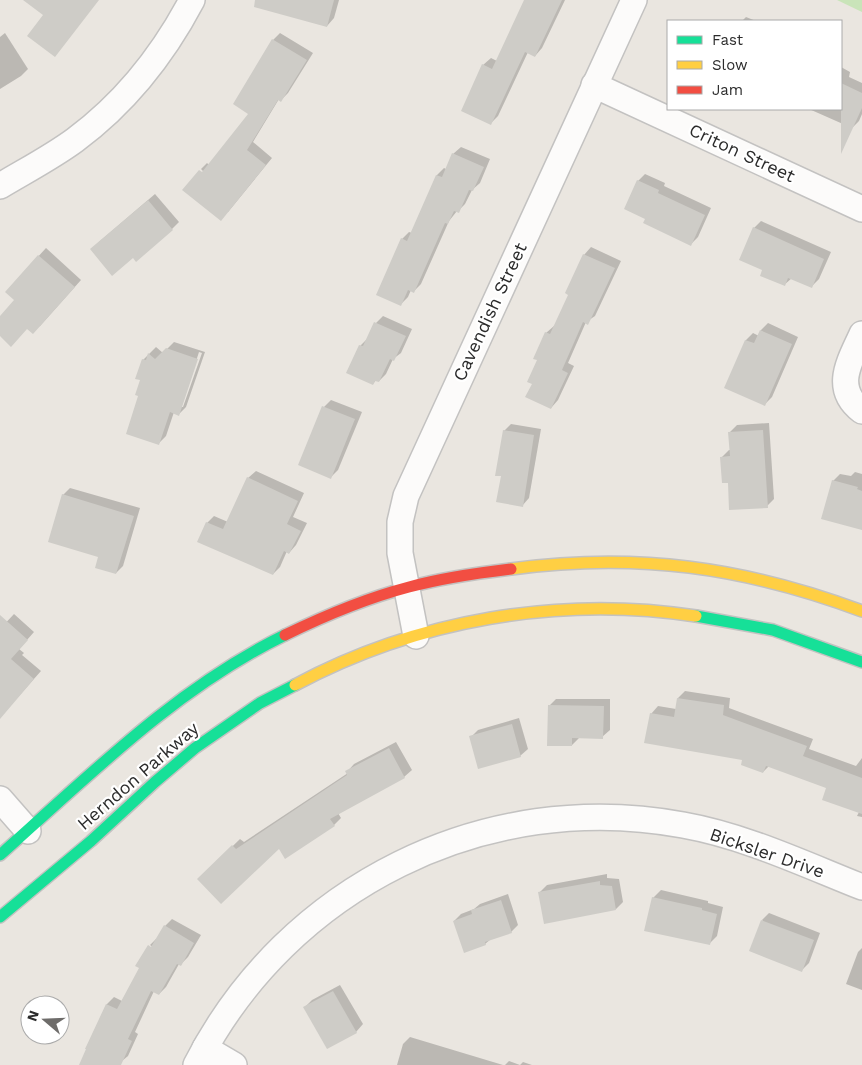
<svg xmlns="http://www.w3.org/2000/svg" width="862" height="1065" viewBox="0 0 862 1065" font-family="'Work Sans',sans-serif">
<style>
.green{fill:#c9e4b9}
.shadow{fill:#0003;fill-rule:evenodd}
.building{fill:#ceccc7}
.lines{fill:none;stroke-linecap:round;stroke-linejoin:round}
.street-casing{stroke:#c3c2c1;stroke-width:28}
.fast-casing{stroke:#c3c2c1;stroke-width:14}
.slow-casing{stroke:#c3c2c1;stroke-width:14}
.jam-casing{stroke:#c3c2c1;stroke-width:14}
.street{stroke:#fcfbfa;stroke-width:25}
.fast{stroke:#16e098;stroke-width:11}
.slow{stroke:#ffcf43;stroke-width:11}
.jam{stroke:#f24e42;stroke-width:11}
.labels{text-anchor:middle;stroke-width:4.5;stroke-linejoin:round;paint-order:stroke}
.street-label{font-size:18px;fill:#2b2b2b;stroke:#fff}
</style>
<rect width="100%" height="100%" fill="#eae6e0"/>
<path class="green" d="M837 0H862V12Z"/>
<g class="shadow">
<path d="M285 0H339L334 18 327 26Z"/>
<path d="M525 0H565L542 48 535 56 528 52 498 116 491 123 483 65 491 58 497 61Z"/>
<path d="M746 17 756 21H742Z"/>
<path d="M5 33 28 69 21 76 0 89V37Z"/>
<path d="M280 33 313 53 288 93 281 100 279 99 253 142 272 158 228 212 207 175 201 169 207 163 209 165 250 113 273 40Z"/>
<path d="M841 67 850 72 849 77 862 83V114L859 121 852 128 809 109H841Z"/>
<path d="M461 147 490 159 480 183 472 190 465 204 458 211H457L449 221 421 284 414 291 411 290 408 297 401 304 402 239 409 232 412 233 437 175 444 168 446 169 453 154Z"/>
<path d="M645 174 665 183 664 186 711 208 698 237 691 244 647 218 638 181Z"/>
<path d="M155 194 179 222 172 229 133 256 99 242Z"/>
<path d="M761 221 831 252 819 279 812 286 792 278 784 285 764 270 754 228Z"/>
<path d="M591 247 621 261 595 316 586 322 568 363 574 366 558 400 551 408 533 383 538 360 546 333 554 326H555L570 294 584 255Z"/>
<path d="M46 248 81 280 40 326 0 335V318L16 300 6 292Z"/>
<path d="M383 316 412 329 401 353 393 359 386 374 379 381 376 380 373 384 348 372 361 345 368 338 376 323Z"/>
<path d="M768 323 798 337 772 397 765 404 726 387 746 340 753 333 759 336 761 330Z"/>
<path d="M174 342 205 352 186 407 179 414 174 412 166 436 159 443 139 395 143 360 156 347 163 353ZM199 352 202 353 183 407H181Z"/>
<path d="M331 400 362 412 338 470 331 477 324 407Z"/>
<path d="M769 423 774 499 767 506 721 458 729 450H731L730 432 737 425Z"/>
<path d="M511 424 541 429 529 498 522 506 502 475 504 431Z"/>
<path d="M256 471 304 493 293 517 307 523 296 545 289 553 287 551 280 567 273 574 207 523 214 516 228 522 248 478Z"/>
<path d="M855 472 862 474V529L833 481 840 474 851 476Z"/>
<path d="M70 488 140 508 123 566 116 573 99 556 63 495Z"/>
<path d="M14 614 34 632 19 649 24 653 22 655 41 671 18 697 0 695V629Z"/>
<path d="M685 691 730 698 729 708 813 739 809 749 856 766 862 758V817L857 816 859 812 828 788 769 766 763 772 744 759 651 714 658 706 676 709 678 698Z"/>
<path d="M556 699H610V730L602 737 579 738 572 745 549 706Z"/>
<path d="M519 718 528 749 520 756 471 737 478 730Z"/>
<path d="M396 742 412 770 404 777 338 813 341 818 334 825 199 879 240 839 244 842 348 773 347 772 354 764Z"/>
<path d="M607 874V878L619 879 623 902 616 909 539 893 547 885Z"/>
<path d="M661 890 708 901V903L723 907 717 936 709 944 653 898Z"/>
<path d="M508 894 518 925 511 932 491 939 485 944 454 921 461 914 474 909 480 904Z"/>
<path d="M769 913 820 933 809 963 801 971 762 920Z"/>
<path d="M172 919 201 935 188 957 181 964H179L166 987 159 994 154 991 135 1032 138 1034 128 1056 117 1065H80L107 1004 114 997 122 1001 141 967 148 946 149 947 157 950 150 945 156 939 157 940 165 926Z"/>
<path d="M862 948V990L846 984 858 952Z"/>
<path d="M340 985 363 1024 356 1032 305 1007 312 1000Z"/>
<path d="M410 1037 503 1065H397L403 1044Z"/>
<path d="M509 1061 520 1065 523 1062 532 1065H505Z"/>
</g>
<g class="building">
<path d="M23 0H99L55 57 27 36 43 15Z"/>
<path d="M255 0H334L327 27 254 7Z"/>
<path d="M524 0H562L535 57 525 52 491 125 461 111 482 64 492 69Z"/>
<path d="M272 39 307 60 281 102 278 100 247 150 266 165 221 221 182 190 199 170 202 172 248 114 233 104Z"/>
<path d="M841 83 862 93V108L841 154Z"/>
<path d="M452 153 484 167 473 191 469 190 459 213 454 211 448 224 445 223 414 293 408 290 401 306 376 295 401 238 407 241 436 175 442 177Z"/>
<path d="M637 180 659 190 658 193 705 215 691 246 643 223 645 219 624 209Z"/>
<path d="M148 200 173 230 136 262 133 258 112 276 90 249Z"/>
<path d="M753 227 824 259 812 288 788 278 785 286 760 276 762 270 739 260Z"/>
<path d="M583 254 615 268 588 325 583 322 562 370 568 373 551 409 525 397 532 384 527 382 537 360 533 359 545 332 550 334 568 295 565 293Z"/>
<path d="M38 255 75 287 33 334 27 329 11 347 0 336V316L14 300 5 292Z"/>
<path d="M374 322 406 336 394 361 390 359 379 382 375 381 373 385 346 373 359 345 363 346Z"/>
<path d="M760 330 792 344 765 406 724 388 745 340 754 343Z"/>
<path d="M166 348 198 359 179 416 170 412 159 445 126 434 138 396 135 395 140 380 135 379 142 359 146 360 148 353 155 359Z"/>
<path d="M322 406 355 419 331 479 298 465Z"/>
<path d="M503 430 534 435 523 507 496 502 501 476H495Z"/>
<path d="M763 430 768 508 729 510 728 483H722L720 457 730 456 728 432Z"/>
<path d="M247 477 298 501 287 524 301 531 289 554 284 551 273 575 197 542 206 522 223 529Z"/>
<path d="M832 480 858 487 857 489 862 491V530L821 519Z"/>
<path d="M62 494 134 516 116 574 95 568 98 557 48 542Z"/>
<path d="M0 615 28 640 11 659 34 679 0 719Z"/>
<path d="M677 698 724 705 723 715 807 746 803 756 862 778V814L822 800 826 788 766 766 763 773 741 765 742 760 644 743 650 713 674 717Z"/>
<path d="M548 705 604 706 603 739 572 738V746H547Z"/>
<path d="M512 724 521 757 478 769 469 736Z"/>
<path d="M389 748 405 778 330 819 335 826 285 859 279 849 221 904 197 879 232 845 236 849 347 775 345 771Z"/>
<path d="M600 881V885L612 886 616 910 544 924 538 892Z"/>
<path d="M652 897 702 908V910L717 914 710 945 644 931Z"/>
<path d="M501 900 512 933 485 942 486 945 464 953 453 921 472 914 471 910Z"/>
<path d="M761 920 814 940 802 972 749 951Z"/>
<path d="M164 925 194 943 181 966 177 964 159 995 151 991 128 1039 132 1041 121 1065H79L86 1049H85L106 1004 117 1009 139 968 135 966 148 945 151 947Z"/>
<path d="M333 991 357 1033 327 1049 303 1007Z"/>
</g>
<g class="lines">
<g class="street-casing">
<g id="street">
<path d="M594 85 862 209"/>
<path d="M0 186C25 171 52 157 75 140 125 103 163 55 192 0"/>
<path d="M862 334C850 361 832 388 862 411"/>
<path d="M416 636 400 553V522L406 496 634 0"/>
<path d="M0 799 28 831"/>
<path d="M205 1048 234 1065"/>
<path d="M196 1065C287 886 486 788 683 825 745 836 804 864 862 887"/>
</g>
</g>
<g class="fast-casing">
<g id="fast">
<path d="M696 616 773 630 862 662"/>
<path d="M0 855C90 775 175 689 285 635"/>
<path d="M0 917 91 841 155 782 195 748 260 703 295 685"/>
</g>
</g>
<g class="slow-casing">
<g id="slow">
<path d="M511 569C636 552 744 567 862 611"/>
<path d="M295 685C416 620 560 595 696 616"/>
</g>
</g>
<g class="jam-casing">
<path id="jam" d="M285 635C324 616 367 598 409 587 442 578 477 573 511 569"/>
</g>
<use href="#street" class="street"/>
<use href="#fast" class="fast"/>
<use href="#slow" class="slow"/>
<use href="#jam" class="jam"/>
</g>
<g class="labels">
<g class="street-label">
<text transform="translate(742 153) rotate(25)" y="6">Criton Street</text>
<text transform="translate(490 312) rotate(-65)" y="6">Cavendish Street</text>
<text transform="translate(138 776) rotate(-41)" y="6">Herndon Parkway</text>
<text transform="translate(767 853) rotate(19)" y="6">Bicksler Drive</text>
</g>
</g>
<rect x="667" y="20" width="175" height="90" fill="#ffffff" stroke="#aaaaaa"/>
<rect x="677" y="36" width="25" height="8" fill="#16e098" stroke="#aaaaaa"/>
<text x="712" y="45" font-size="15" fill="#2b2b2b">Fast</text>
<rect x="677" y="61" width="25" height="8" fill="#ffcf43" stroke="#aaaaaa"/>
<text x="712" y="70" font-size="15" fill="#2b2b2b">Slow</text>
<rect x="677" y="86" width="25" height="8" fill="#f24e42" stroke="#aaaaaa"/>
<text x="712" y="95" font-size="15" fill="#2b2b2b">Jam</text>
<g transform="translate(45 1020) rotate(289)"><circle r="24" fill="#ffffff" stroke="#aaaaaa"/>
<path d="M0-4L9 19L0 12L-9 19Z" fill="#6e6c6a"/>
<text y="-8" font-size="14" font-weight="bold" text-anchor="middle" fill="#2b2b2b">N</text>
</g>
</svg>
